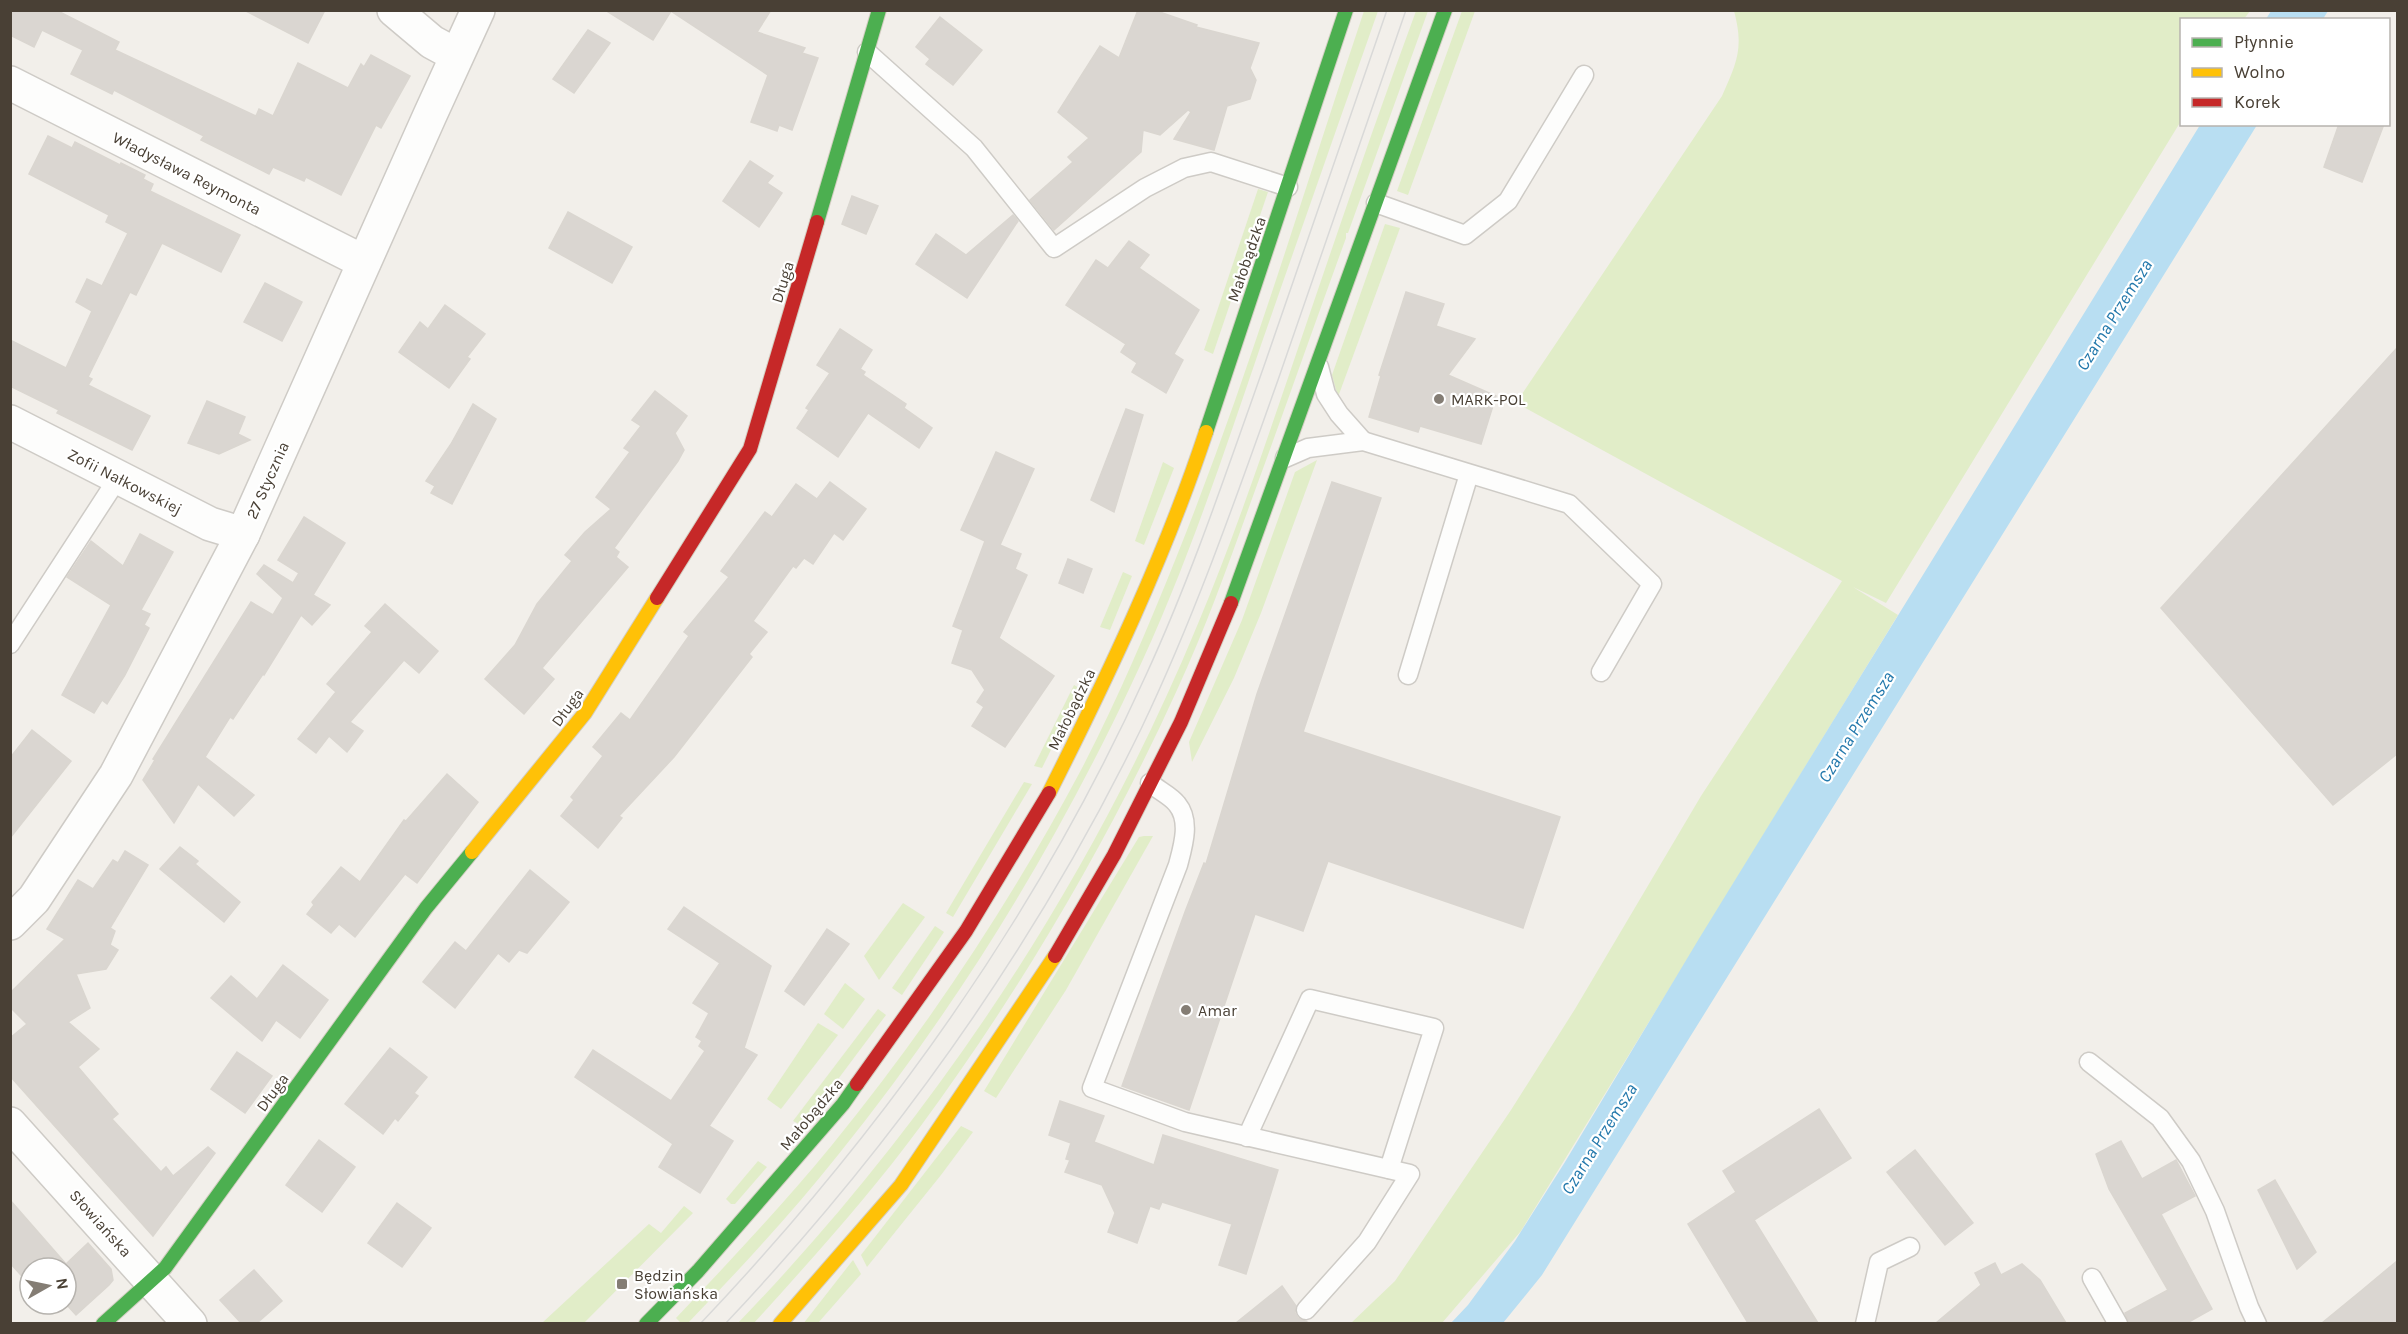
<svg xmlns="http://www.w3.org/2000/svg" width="2408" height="1334" viewBox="0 0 2408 1334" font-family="Karla,sans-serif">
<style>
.green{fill:#e1edc8}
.water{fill:#b8def2}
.building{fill:#dad6d1;stroke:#dad6d0;stroke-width:1.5}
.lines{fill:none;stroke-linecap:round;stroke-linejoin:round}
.lane-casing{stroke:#cecbc6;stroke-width:21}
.street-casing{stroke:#cecbc6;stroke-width:36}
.fast-casing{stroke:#d3cec2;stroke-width:16}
.slow-casing{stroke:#d3cec2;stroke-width:16}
.jam-casing{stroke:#d3cec2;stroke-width:16}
.lane{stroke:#fdfdfc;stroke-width:18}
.street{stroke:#fdfdfc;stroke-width:33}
.fast{stroke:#4caf50;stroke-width:14}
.slow{stroke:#ffc107;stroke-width:14}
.jam{stroke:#c62828;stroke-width:14}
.tram{stroke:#d9d9d8;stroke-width:1.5}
.poi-dot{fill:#847d74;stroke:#fff;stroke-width:2}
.labels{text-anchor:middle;stroke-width:4.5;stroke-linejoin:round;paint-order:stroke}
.street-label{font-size:16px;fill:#494035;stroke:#fff}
.poi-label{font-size:16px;fill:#494035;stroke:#fff;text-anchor:start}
.water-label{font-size:18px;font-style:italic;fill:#2479ac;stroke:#fff}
</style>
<rect width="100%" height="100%" fill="#f2efea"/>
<g class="green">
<path d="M1364 11H1378C1339 122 1300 233 1261 345 1222 459 1184 574 1132 683 1053 851 955 1010 838 1155 791 1214 740 1269 688 1323H681L676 1318C729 1262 782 1206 832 1145 926 1030 1011 902 1081 770 1117 701 1147 630 1176 558 1248 379 1303 193 1364 11Z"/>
<path d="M1416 11H1428L1348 233H1346V238C1316 320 1287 403 1257 485 1232 554 1208 623 1177 690 1107 844 1020 991 920 1127 869 1196 811 1260 754 1323L737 1324C932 1122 1090 884 1197 626 1232 543 1261 457 1290 372 1331 251 1372 130 1416 11Z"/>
<path d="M1462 11H1475L1408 195 1397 191Z"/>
<path d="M1734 11H2250L2244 19 2182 20 2181 121 1886 603 1853 587 1898 615 1521 1231 1442 1323 1350 1324 1395 1281 1511 1110 1575 1009 1701 796 1842 581 1516 403 1722 96C1737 62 1744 48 1734 11Z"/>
<path d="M1258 189 1268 192 1213 354 1204 350Z"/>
<path d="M1385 224 1400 228 1338 397 1332 375Z"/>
<path d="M1317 460 1261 613 1234 678 1192 762 1189 742 1242 620 1295 472Z"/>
<path d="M1163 462 1174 468 1144 545 1135 541Z"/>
<path d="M1123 572 1132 576 1110 630 1100 627Z"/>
<path d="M1074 685 1081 689 1042 768 1034 766Z"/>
<path d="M1024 782 1032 784 953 917 946 913Z"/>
<path d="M1144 836H1153L1066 990 996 1098 984 1091 1139 837Z"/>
<path d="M903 903 925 917 879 980 864 956Z"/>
<path d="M935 926 944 932 902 995 892 988Z"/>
<path d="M845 983 865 999 843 1029 824 1014Z"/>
<path d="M878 1009 886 1015 803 1126 793 1121Z"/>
<path d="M818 1023 838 1035 781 1109 767 1099Z"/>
<path d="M961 1126 973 1132 941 1175 867 1267 861 1255Z"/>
<path d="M758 1161 767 1167 735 1204H731L726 1199Z"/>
<path d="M684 1206 693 1213 584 1323H542L649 1224 661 1233Z"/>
<path d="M853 1260 861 1274 818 1323 803 1324Z"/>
</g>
<g class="water">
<path d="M2271 11V10L2328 11 2323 19H2266Z"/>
<path d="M2200 125H2257L1542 1275 1503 1323H1451L1468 1305 1515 1241 1565 1162 1700 937Z"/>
</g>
<g class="building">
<path d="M10 10H56L119 42 115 50 256 116 259 109 273 116 298 63 348 88 361 64 364 67 371 55 410 76 381 128 376 125 341 195 306 177 304 181 273 167 269 174 201 140 204 136 114 90 112 94 71 74 83 50 42 30 34 47 10 35Z"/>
<path d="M244 10H325L308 43Z"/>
<path d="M605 10H771L757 32 805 48 802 53 818 58 792 130 779 125 777 131 751 122 768 75 671 11 653 40Z"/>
<path d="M1138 10H1154L1197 25 1196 27 1259 43 1250 68 1256 80 1250 99 1227 106 1214 150 1174 139 1191 112 1188 110 1160 135 1143 130 1141 152 1054 230 1030 200 1073 162 1068 157 1089 138 1058 112 1100 46 1119 58Z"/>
<path d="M940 17 982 50 953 85 926 64 930 59 916 47Z"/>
<path d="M588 30 610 43 574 93 553 79Z"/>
<path d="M2339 124H2384L2362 182 2324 167Z"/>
<path d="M48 136 72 148 75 142 120 165 121 163 145 175 143 179 153 184 150 191 240 235 221 272 162 243 136 295 130 292 88 377 92 379 88 385 150 416 132 450 57 413 59 410 10 386V340L66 368 92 311 76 302 87 279 102 286 128 233 106 222 109 215 29 174Z"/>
<path d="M750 161 773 176 767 183 782 193 759 227 723 201Z"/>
<path d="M852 196 878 206 866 234 842 224Z"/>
<path d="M568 212 632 247 612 283 549 248Z"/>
<path d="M1013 215 1018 221 967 298 916 264 936 234 966 255Z"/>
<path d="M1129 241 1149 255 1139 268 1199 310 1174 354 1183 360 1166 393 1132 372 1137 363 1121 352 1126 344 1066 305 1096 260 1108 268Z"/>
<path d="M265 283 302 302 282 341 244 322Z"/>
<path d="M1406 292 1444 304 1436 326 1475 339 1448 375 1496 396 1481 444 1420 426 1418 432 1369 417 1381 376 1379 375Z"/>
<path d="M445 305 485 334 467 357 470 359 449 388 399 352 420 322 428 329Z"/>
<path d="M840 329 872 350 860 369 865 372 863 375 906 404 904 408 932 428 919 448 868 413 838 457 797 428 809 410 806 408 830 373 817 365Z"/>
<path d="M2397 348V754L2333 805 2161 608Z"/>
<path d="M655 391 687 416 675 433 684 450 678 461 614 548 619 552 616 557 628 567 542 668 554 679 524 714 485 679 515 645 537 604 572 561 565 555 585 532 611 509 596 497 630 452 624 448 641 426 632 420Z"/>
<path d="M207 401 245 417 238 434 250 440 219 454 188 443Z"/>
<path d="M473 404 496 419 452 504 431 493 435 486 426 481 451 444Z"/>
<path d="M1126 409 1143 415 1114 512 1091 500Z"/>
<path d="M996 452 1034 469 1000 545 1021 554 1015 569 1027 575 999 638 1054 676 1005 747 972 726 984 707 977 702 985 690 972 670 952 663 963 630 953 626 985 541 961 530Z"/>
<path d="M830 482 866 509 843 540 834 533 813 564 804 558 796 568 793 566 753 621 767 632 749 654 752 657 674 757 619 816 622 818 598 848 561 816 574 800 571 797 603 756 593 747 621 713 630 720 689 636 684 632 729 577 721 571 765 512 772 517 796 484 817 499Z"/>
<path d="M1332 482 1381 498 1303 732 1560 817 1523 928 1328 861 1303 931 1255 914 1189 1110 1122 1086 1185 912 1204 863 1206 864 1257 694Z"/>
<path d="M304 517 345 543 313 595 330 605 312 625 301 615 264 675 263 674 233 719 230 717 205 757 254 795 234 816 198 784 174 823 143 780 155 760 153 759 251 602 273 615 283 598 257 574 264 565 293 583 299 573 278 560Z"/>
<path d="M140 534 173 552 141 610 150 614 144 625 149 628 125 675 107 704 102 700 94 713 62 695 111 605 67 577 91 541 123 566Z"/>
<path d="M1068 559 1092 569 1083 593 1059 583Z"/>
<path d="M385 604 438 651 419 673 404 660 350 722 363 731 347 752 329 736 316 753 298 739 336 692 327 684 372 632 365 626Z"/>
<path d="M32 730 71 761 10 838V758Z"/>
<path d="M447 774 478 802 417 883 405 874 355 937 339 924 331 933 307 914 314 905 312 902 341 867 360 882 404 820 406 821Z"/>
<path d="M180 847 198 861 195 864 240 902 224 922 160 869Z"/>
<path d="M125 851 148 865 110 928 115 931 110 945 118 950 106 969 76 974 90 1008 68 1022 99 1049 78 1067 118 1114 112 1119 161 1172 166 1167 173 1176 208 1147 215 1153 153 1236 10 1076V1038L27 1024 10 1007V993L65 939 47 929 78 880 93 889 113 860 118 863Z"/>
<path d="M530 870 569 902 527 953 519 950 509 962 498 953 455 1008 423 982 455 942 466 951Z"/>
<path d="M684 907 771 966 744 1048 757 1055 709 1126 733 1141 700 1193 659 1167 673 1144 575 1077 593 1050 671 1101 705 1051 699 1046 702 1041 696 1037 709 1013 693 1003 720 963 668 929Z"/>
<path d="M827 929 849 944 804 1005 785 991Z"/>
<path d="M283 965 328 1000 300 1038 276 1020 262 1041 211 998 231 976 257 999Z"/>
<path d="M390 1048 427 1077 414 1093 418 1096 398 1121 395 1118 383 1134 345 1104Z"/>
<path d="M237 1052 272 1076 245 1113 211 1089Z"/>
<path d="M1060 1101 1104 1116 1094 1142 1154 1165 1163 1135 1278 1170 1246 1274 1219 1265 1232 1224 1162 1202 1159 1209 1150 1206 1137 1243 1108 1232 1115 1213 1102 1185 1065 1172 1070 1160 1066 1159 1071 1143 1049 1135Z"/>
<path d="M1819 1109 1851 1158 1754 1220 1818 1323H1748L1688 1224 1736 1192 1723 1171Z"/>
<path d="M319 1140 355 1167 322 1212 286 1185Z"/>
<path d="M2121 1141 2142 1179 2176 1160 2195 1196 2161 1214 2212 1309 2187 1323H2129L2125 1313 2168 1290 2109 1189 2096 1154Z"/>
<path d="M1915 1150 1973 1223 1945 1245 1887 1172Z"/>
<path d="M2275 1180 2316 1252 2297 1269 2258 1190Z"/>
<path d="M10 1200 66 1264 88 1243 111 1269 113 1280 109 1285 76 1315 66 1304V1268H30V1285L10 1263Z"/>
<path d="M397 1203 431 1228 402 1267 368 1243Z"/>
<path d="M2397 1261V1323H2322L2361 1291Z"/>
<path d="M1995 1263 2001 1275 2022 1264 2040 1280 2066 1323H1936L1981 1285 1975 1273Z"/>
<path d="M254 1270 282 1301 257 1323H241L220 1300Z"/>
<path d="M1282 1286 1296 1306 1295 1313 1298 1318 1309 1323H1236Z"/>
</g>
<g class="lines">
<g class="lane-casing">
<g id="lane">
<path d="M867 52 974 148 1054 248 1145 188 1184 168 1211 162 1288 187"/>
<path d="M1376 203 1465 235 1508 201 1584 75"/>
<path d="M1319 367 1326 394 1339 414 1363 441"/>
<path d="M1285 458 1308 448 1363 441 1569 504 1652 584 1601 672"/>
<path d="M10 644 118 478"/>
<path d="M1408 675 1469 474"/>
<path d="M1150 783C1158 790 1171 796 1177 804 1191 821 1183 846 1178 865L1092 1088 1185 1122 1410 1174 1367 1242 1306 1310"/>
<path d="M2089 1062 2160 1118 2191 1161 2215 1211 2249 1307 2257 1324"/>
<path d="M1247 1137 1310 999 1434 1028 1389 1169"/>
<path d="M2092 1278 2118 1324"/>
<path d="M1865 1324 1879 1262 1910 1247"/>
</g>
</g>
<g class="street-casing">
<g id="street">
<path d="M394 10 432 42 456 55"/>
<path d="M10 83 364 262"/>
<path d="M10 422 210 524 243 534"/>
<path d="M10 923 34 899 116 775 243 534 430 115 478 10"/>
<path d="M10 1124 190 1324"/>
</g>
</g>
<g class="fast-casing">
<g id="fast">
<path d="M817 222 879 10"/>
<path d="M1206 432 1346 10"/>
<path d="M1231 603 1445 10"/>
<path d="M103 1324 165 1268 426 908 472 852"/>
<path d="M646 1324 698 1271 843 1104 857 1084"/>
</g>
</g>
<g class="slow-casing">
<g id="slow">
<path d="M1049 793C1108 676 1165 556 1206 432"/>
<path d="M472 852 585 713 657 598"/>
<path d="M780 1324 901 1185 1055 956"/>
</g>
</g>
<g class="jam-casing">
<g id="jam">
<path d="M657 598 750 449 817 222"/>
<path d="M1055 956 1114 855 1181 722 1231 603"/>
<path d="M857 1084 966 931 1049 793"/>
</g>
</g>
<use href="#lane" class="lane"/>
<use href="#street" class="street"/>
<use href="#fast" class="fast"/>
<use href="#slow" class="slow"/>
<use href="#jam" class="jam"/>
<g class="tram">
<path d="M700 1324C883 1131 1036 918 1146 675 1192 575 1227 470 1264 366 1305 248 1346 129 1387 10"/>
<path d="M725 1324C892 1147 1034 949 1141 729 1195 616 1236 498 1278 380 1320 257 1363 134 1406 10"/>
</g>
</g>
<g class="poi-dot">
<circle cx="1439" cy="399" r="6"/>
<circle cx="1186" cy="1010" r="6"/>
<rect x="616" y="1278" width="12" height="12" rx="3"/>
</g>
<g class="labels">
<g class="street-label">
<text transform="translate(187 173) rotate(27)" y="6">Władysława Reymonta</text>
<text transform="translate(1246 259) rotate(-71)" y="6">Małobądzka</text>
<text transform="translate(782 282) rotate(-73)" y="6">Długa</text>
<text transform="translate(267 480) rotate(-66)" y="6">27 Stycznia</text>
<text transform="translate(125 481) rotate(27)" y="6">Zofii Nałkowskiej</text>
<text transform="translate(567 707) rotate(-54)" y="6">Długa</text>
<text transform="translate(1071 709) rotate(-64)" y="6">Małobądzka</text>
<text transform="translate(272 1092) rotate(-54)" y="6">Długa</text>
<text transform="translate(811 1114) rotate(-50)" y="6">Małobądzka</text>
<text transform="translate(101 1223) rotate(48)" y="6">Słowiańska</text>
</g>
<g class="poi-label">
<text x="1451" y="405">MARK-POL</text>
<text x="1198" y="1016">Amar</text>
<text x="634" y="1281">Będzin<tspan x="634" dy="18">Słowiańska</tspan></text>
</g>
<g class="water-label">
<text transform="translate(2114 315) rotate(-58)" y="6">Czarna Przemsza</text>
<text transform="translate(1856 727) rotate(-58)" y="6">Czarna Przemsza</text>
<text transform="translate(1599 1139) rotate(-58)" y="6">Czarna Przemsza</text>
</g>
</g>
<rect width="2408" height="1334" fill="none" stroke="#494035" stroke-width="24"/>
<rect x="2180" y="18" width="210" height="108" fill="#ffffff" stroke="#b6b3ae" stroke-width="1.5"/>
<rect x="2192" y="38" width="30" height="9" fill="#4caf50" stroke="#b6b3ae" stroke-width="1.5"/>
<text x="2234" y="48" font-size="18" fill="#494035">Płynnie</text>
<rect x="2192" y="68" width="30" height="9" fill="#ffc107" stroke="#b6b3ae" stroke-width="1.5"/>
<text x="2234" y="78" font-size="18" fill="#494035">Wolno</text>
<rect x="2192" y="98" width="30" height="9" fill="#c62828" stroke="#b6b3ae" stroke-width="1.5"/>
<text x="2234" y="108" font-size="18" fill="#494035">Korek</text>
<g transform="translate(48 1286) rotate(81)"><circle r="28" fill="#ffffff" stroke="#b6b3ae" stroke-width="1.5"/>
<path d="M0-4.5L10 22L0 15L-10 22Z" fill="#847d74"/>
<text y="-9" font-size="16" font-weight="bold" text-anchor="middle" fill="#494035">N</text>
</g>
</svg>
